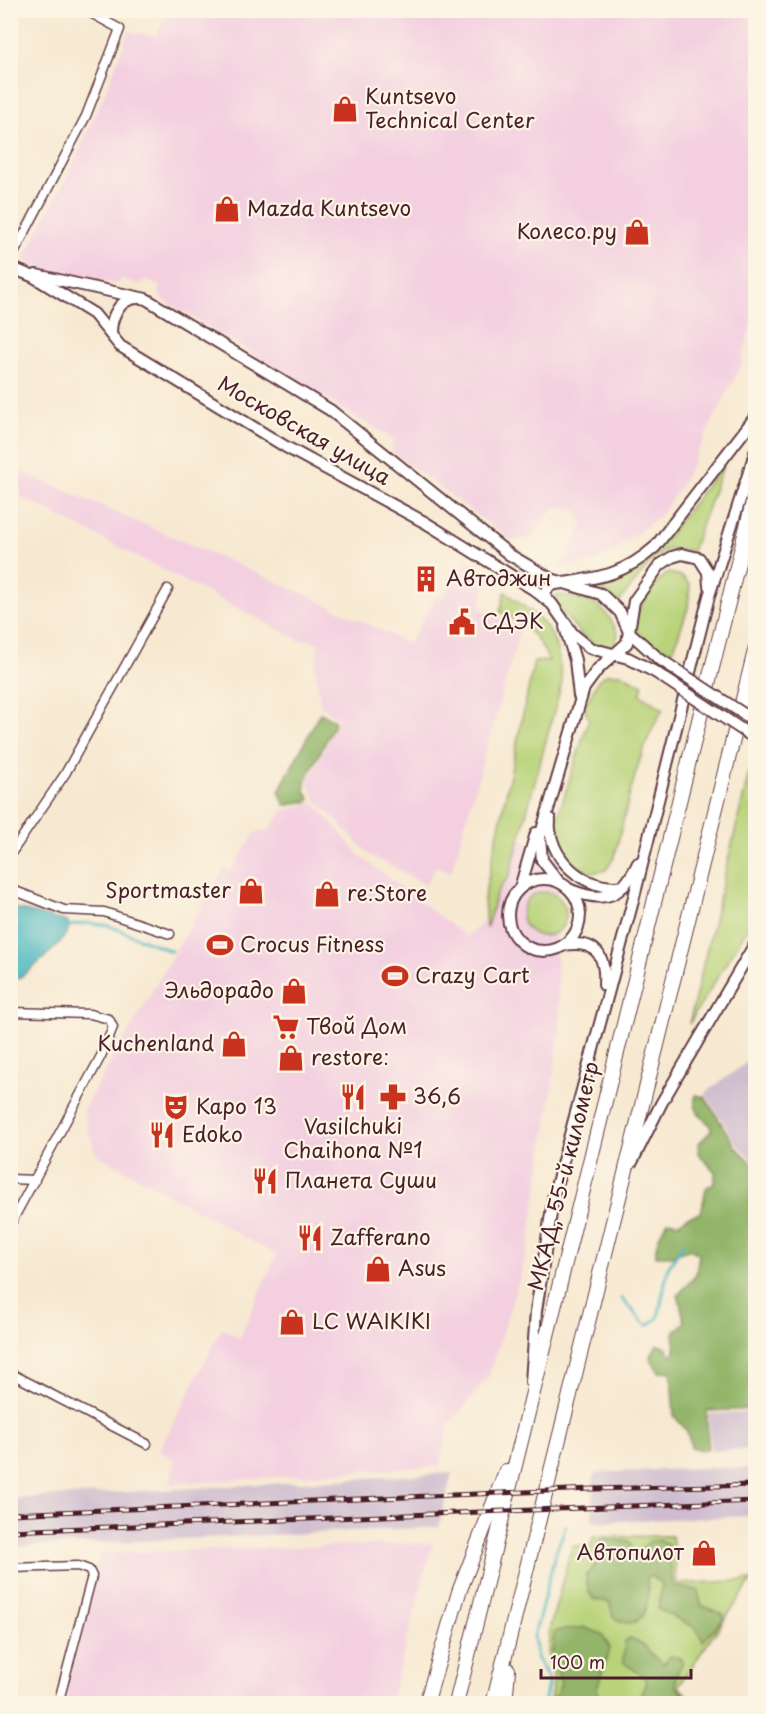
<svg xmlns="http://www.w3.org/2000/svg" width="766" height="1714" viewBox="0 0 766 1714" font-family="'Playpen Sans',sans-serif">
<style>
.built{fill:#f3cfe0}
.industrial{fill:#cfbdcf}
.green{fill:#b8d379;stroke:#817952;stroke-width:1.5}
.forest{fill:#92b569;stroke:#6e6a4a;stroke-width:1.5}
.water{fill:#47b6c0;stroke:#486a76;stroke-width:1.5}
.lines{fill:none;stroke-linecap:round;stroke-linejoin:round}
.stream{stroke:#47b6c0;stroke-width:3}
.minor-casing{stroke:#643d44;stroke-width:11}
.tertiary-casing{stroke:#643d44;stroke-width:14}
.trunk-casing{stroke:#643d44;stroke-width:16}
.minor{stroke:#fff;stroke-width:8}
.tertiary{stroke:#fff;stroke-width:10}
.trunk{stroke:#fff;stroke-width:14}
.rail-casing{stroke:#4a1f2b;stroke-width:5}
.rail{stroke:#fcf5e5;stroke-width:3;stroke-dasharray:9;stroke-linecap:butt}
.tertiary-bridge-casing{stroke:#643d44;stroke-width:14;stroke-linecap:butt}
.tertiary-bridge{stroke:#fff;stroke-width:10}
.labels{text-anchor:middle;stroke-width:4.5;stroke-linejoin:round;paint-order:stroke}
.poi-label{font-size:21px;fill:#4a1f2b;stroke:#fcf5e5;text-anchor:start}
.street-label{font-size:21px;fill:#4a1f2b;stroke:#fcf5e5}
</style>
<rect width="100%" height="100%" fill="#fcf5e5"/>
<filter id="ink" filterUnits="userSpaceOnUse"><feTurbulence type="fractalNoise" baseFrequency=".0167" numOctaves="2"/><feDisplacementMap in="SourceGraphic" scale="12" xChannelSelector="R" yChannelSelector="G"/><feConvolveMatrix kernelMatrix="1 2 1 2 8 2 1 2 1" color-interpolation-filters="sRGB"/></filter>
<filter id="wash" filterUnits="userSpaceOnUse"><feTurbulence type="fractalNoise" baseFrequency=".008" numOctaves="4" result="noise"/><feDisplacementMap in="SourceGraphic" scale="24" xChannelSelector="R" yChannelSelector="G"/><feGaussianBlur stdDeviation="1.35" result="paint"/><feColorMatrix in="noise" values="0 0 0 0 0 0 0 0 0 0 0 0 0 0 0 0 0 1.4 0 .05"/><feComposite in="paint" operator="in"/></filter>
<g filter="url(#wash)">
<rect width="100%" height="100%" fill="#f7e9d1"/>
<g class="built">
<path d="M168 11H755V307L741 365 679 489 659 516 605 557 575 566 561 564 584 525 575 508H553L530 538 512 541 391 451 394 440 159 297 160 287 147 280 137 285 122 278 118 284 51 272 23 260 72 167 106 90 129 31 156 37Z"/>
<path d="M20 471 307 595 409 644 436 596 442 599 468 561 489 575 479 608 521 627 451 873 436 866 426 885 370 855 318 802 307 783 339 719 321 706 315 666 319 643 304 639 303 642 21 497Z"/>
<path d="M314 802 360 856 467 937 487 918V889L519 834 529 846 561 854 555 921 560 1032 529 1247 489 1376 449 1425 440 1466 170 1484 175 1459 159 1451 222 1328 240 1338 276 1255 95 1153 83 1110 224 868 231 871 255 833 270 830 282 811Z"/>
<path d="M433 1543 390 1703 63 1704 100 1553Z"/>
</g>
<g class="industrial">
<path d="M755 1056V1163L736 1143 705 1093Z"/>
<path d="M755 1412V1449L711 1451 709 1414Z"/>
<path d="M704 1468H755V1516L592 1522 594 1473Z"/>
<path d="M452 1473 439 1527 11 1547V1499Z"/>
</g>
<g class="green">
<path d="M724 463 692 551 668 549 656 556 618 603 610 595 592 586 628 573 657 550Z"/>
<path d="M669 573 681 576 690 585 688 608 673 651C635 641 623 627 650 593 656 585 660 577 669 573Z"/>
<path d="M505 592C548 625 556 626 562 682L509 877C490 896 495 906 486 928L484 898 534 662 549 661C538 636 525 623 500 612Z"/>
<path d="M558 595C590 599 605 603 618 634L614 646C584 652 569 615 549 597Z"/>
<path d="M607 674H621L643 685 640 694 663 709C636 753 627 808 614 858L606 870 591 873C570 860 557 853 554 828L589 719 584 708 598 680Z"/>
<path d="M749 773 756 775 755 916 689 1024Z"/>
<circle cx="544" cy="914" r="22"/>
<path d="M672 1536 677 1584 752 1580 678 1686 695 1703H549L554 1680 548 1655 550 1627 572 1546H591L593 1537Z"/>
</g>
<g class="forest">
<path d="M320 713 333 719 335 723 305 782V791L310 798 308 802C297 800 293 806 285 805L279 791Z"/>
<path d="M696 1095 705 1097 735 1146 756 1167 755 1409 707 1411 708 1448 705 1451 691 1447 687 1431 674 1416 671 1375 669 1371 659 1372 650 1358 657 1345 666 1347 671 1356 675 1352 674 1332 685 1323 678 1295 696 1275 699 1254 690 1249 672 1256H656C654 1244 661 1231 668 1221L679 1223 687 1217 701 1213 706 1188 715 1182V1172L698 1153 699 1143 711 1131 710 1125C701 1117 691 1108 696 1095Z"/>
<path d="M602 1540 629 1541 633 1550 638 1552 649 1542 659 1540 668 1544 673 1586 698 1590 701 1605 724 1615 723 1620 703 1641 696 1628 658 1609 662 1584 650 1575 647 1579C651 1602 644 1637 613 1617L610 1602 594 1600 588 1591 586 1576 596 1564 595 1548Z"/>
<path d="M583 1627 602 1634 610 1648 597 1688 600 1703H552L561 1684 552 1655 554 1633C563 1626 573 1631 583 1627Z"/>
<path d="M630 1638C647 1643 652 1659 664 1664L670 1656 680 1658 683 1662 676 1676 675 1686 692 1703H641L642 1692 647 1683 645 1678 623 1662 625 1641Z"/>
</g>
<path class="water" d="M10 907 67 922 69 926C68 941 24 976 11 983Z"/>
<g class="lines">
<g class="stream">
<path d="M68 926 86 923 107 925 171 951"/>
<path d="M621 1298 647 1326 658 1318 668 1268 684 1243"/>
<path d="M544 1704 549 1680 537 1658 534 1637 555 1555 566 1526"/>
</g>
</g>
</g>
<g filter="url(#ink)">
<g class="lines">
<g class="minor-casing">
<g id="minor">
<path d="M10 261 86 116 120 29 85 10"/>
<path d="M10 855 65 774 168 589"/>
<path d="M10 889 64 910 104 912 170 934"/>
<path d="M10 1012 90 1014 109 1019 113 1027 101 1056 10 1225"/>
<path d="M10 1179 35 1180"/>
<path d="M10 1373 147 1444"/>
<path d="M10 1568 78 1566 89 1570 92 1576 58 1704"/>
</g>
</g>
<g class="tertiary-casing">
<g id="tertiary">
<path d="M10 267 34 277 94 314 120 346 286 447 426 523 533 589 552 604 573 634 590 648 628 658 655 672"/>
<path d="M36 275 146 299 330 410 510 555 551 579 601 594 620 612 629 632 658 658"/>
<path d="M111 333C111 316 120 298 138 298"/>
<path d="M545 599 546 591 550 585C594 578 620 578 655 547L756 416"/>
<path d="M565 627 575 660 579 696"/>
<path d="M550 819C546 857 585 893 624 886"/>
<circle cx="544" cy="915" r="36"/>
<path d="M559 882 542 860 540 837 584 688 598 669 627 643 634 601 660 565 672 557 682 554 699 558 708 572 709 586"/>
<path d="M520 888 536 833"/>
<path d="M571 890C605 904 622 897 638 863"/>
<path d="M564 945C596 940 606 955 604 985"/>
<path d="M632 1162 662 1102 756 942"/>
<path d="M531 1382 536 1311 554 1194 633 901 709 596 756 450"/>
</g>
</g>
<g class="trunk-casing">
<g id="trunk">
<path d="M426 1704 459 1592 506 1471"/>
<path d="M456 1704 756 490"/>
<path d="M493 1704 756 647"/>
<path d="M505 1704 508 1670"/>
</g>
</g>
<use href="#minor" class="minor"/>
<use href="#tertiary" class="tertiary"/>
<use href="#trunk" class="trunk"/>
<g class="rail-casing">
<g id="rail">
<path d="M10 1514 592 1489 756 1485"/>
<path d="M10 1531 756 1501"/>
</g>
</g>
<use href="#rail" class="rail"/>
<g class="tertiary-bridge-casing">
<g id="tertiary-bridge">
<path d="M658 658 756 722"/>
<path d="M655 672 756 739"/>
</g>
</g>
<use href="#tertiary-bridge" class="tertiary-bridge"/>
</g>
</g>
<defs>
<g id="shop-bare" transform="scale(2.07)"><path d="M-5-2.5h2.3a2.7 3.5 0 0 1 5.4 0H5L5.5 6h-11ZM-1.5-2.5h3a1.5 2.3 0 0 0-3 0Z" fill="#c8321e" stroke="#fcf5e5" stroke-width="2.5" paint-order="stroke"/></g>
<g id="building-bare" transform="scale(2.07)"><path d="M-4-6H4V6H1V3H-1V6H-4ZM-2.5-4.3h1.7v1.8h-1.7ZM.8-4.3h1.7v1.8H.8ZM-2.5-1h1.7V.8h-1.7ZM.8-1h1.7V.8H.8Z" fill="#c8321e" stroke="#fcf5e5" stroke-width="2.5" paint-order="stroke"/></g>
<g id="civic-bare" transform="scale(2.07)"><path d="M-.6-6.5H3V-4.5H.6V-3L4-1V1h2V6H-6V1h2V-1L-.6-3ZM-1.2 2.5V6h2.4V2.5Z" fill="#c8321e" stroke="#fcf5e5" stroke-width="2.5" paint-order="stroke"/></g>
<g id="stadium-bare" transform="scale(2.07)"><path d="M0-5a6.5 5 0 1 0 0 10a6.5 5 0 1 0 0-10ZM-3.5-1.8h7v3.6h-7Z" fill="#c8321e" stroke="#fcf5e5" stroke-width="2.5" paint-order="stroke"/></g>
<g id="supermarket-bare" transform="scale(2.07)"><path d="M-6-5.5h2.5l.6 2H6L4.5 2H-2.5L-4.4-4H-6ZM-1.5 3.2a1.3 1.3 0 1 0 .1 0ZM3 3.2a1.3 1.3 0 1 0 .1 0Z" fill="#c8321e" stroke="#fcf5e5" stroke-width="2.5" paint-order="stroke"/></g>
<g id="restaurant-bare" transform="scale(2.07)"><path d="M-5-6h1v4h1v-4h1v4h1v-4h1v5L-1.5 .5V6h-2V.5L-5-1ZM5-6V6H3V1.5H1.5Q1.5-4 5-6Z" fill="#c8321e" stroke="#fcf5e5" stroke-width="2.5" paint-order="stroke"/></g>
<g id="pharmacy-bare" transform="scale(2.07)"><path d="M-2-6h4v4h4v4h-4v4h-4v-4h-4v-4h4Z" fill="#c8321e" stroke="#fcf5e5" stroke-width="2.5" paint-order="stroke"/></g>
<g id="theatre-bare" transform="scale(2.07)"><path d="M-5-5.5Q0-4 5-5.5V0Q5 5 0 6Q-5 5-5 0ZM-3.3-2.5H-1v1.5H-3.3ZM1-2.5H3.3v1.5H1ZM-2.8 1Q0 5.5 2.8 1Z" fill="#c8321e" stroke="#fcf5e5" stroke-width="2.5" paint-order="stroke"/></g>
</defs>
<g fill-rule="evenodd">
<use href="#shop-bare" x="345" y="109"/>
<use href="#shop-bare" x="227" y="209"/>
<use href="#shop-bare" x="637" y="232"/>
<use href="#building-bare" x="426" y="579"/>
<use href="#civic-bare" x="462" y="622"/>
<use href="#shop-bare" x="251" y="891"/>
<use href="#shop-bare" x="327" y="894"/>
<use href="#stadium-bare" x="220" y="945"/>
<use href="#stadium-bare" x="395" y="976"/>
<use href="#shop-bare" x="294" y="991"/>
<use href="#supermarket-bare" x="286" y="1027"/>
<use href="#shop-bare" x="234" y="1044"/>
<use href="#shop-bare" x="291" y="1058"/>
<use href="#restaurant-bare" x="353" y="1097"/>
<use href="#pharmacy-bare" x="393" y="1097"/>
<use href="#theatre-bare" x="176" y="1107"/>
<use href="#restaurant-bare" x="162" y="1135"/>
<use href="#restaurant-bare" x="265" y="1181"/>
<use href="#restaurant-bare" x="310" y="1238"/>
<use href="#shop-bare" x="378" y="1269"/>
<use href="#shop-bare" x="292" y="1322"/>
<use href="#shop-bare" x="704" y="1553"/>
</g>
<g class="labels">
<g class="poi-label">
<text x="365" y="104">Kuntsevo<tspan x="365" dy="24">Technical Center</tspan></text>
<text x="247" y="216">Mazda Kuntsevo</text>
<text x="617" y="239" text-anchor="end">Колесо.ру</text>
<text x="446" y="586">Автоджин</text>
<text x="482" y="629">СДЭК</text>
<text x="231" y="898" text-anchor="end">Sportmaster</text>
<text x="347" y="901">re:Store</text>
<text x="240" y="952">Crocus Fitness</text>
<text x="415" y="983">Crazy Cart</text>
<text x="274" y="998" text-anchor="end">Эльдорадо</text>
<text x="306" y="1034">Твой Дом</text>
<text x="214" y="1051" text-anchor="end">Kuchenland</text>
<text x="311" y="1065">restore:</text>
<text x="413" y="1104">36,6</text>
<text x="196" y="1114">Каро 13</text>
<text x="353" y="1134" text-anchor="middle">Vasilchuki<tspan x="353" dy="24">Chaihona №1</tspan></text>
<text x="182" y="1142">Edoko</text>
<text x="285" y="1188">Планета Суши</text>
<text x="330" y="1245">Zafferano</text>
<text x="398" y="1276">Asus</text>
<text x="312" y="1329">LC WAIKIKI</text>
<text x="684" y="1560" text-anchor="end">Автопилот</text>
</g>
<g class="street-label">
<text transform="translate(304 431) rotate(30)" y="7">Московская улица</text>
<text transform="translate(564 1176) rotate(-76)" y="7">МКАД, 55-й километр</text>
</g>
</g>
<rect width="766" height="1714" fill="none" stroke="#fcf5e5" stroke-width="36"/>
<path d="M541 1669v9h150v-9" fill="none" stroke="#4a1f2b" stroke-width="3"/>
<text x="550" y="1669" font-size="18" fill="#4a1f2b" stroke="#fcf5e5" stroke-width="4.5" paint-order="stroke">100 m</text>
</svg>
